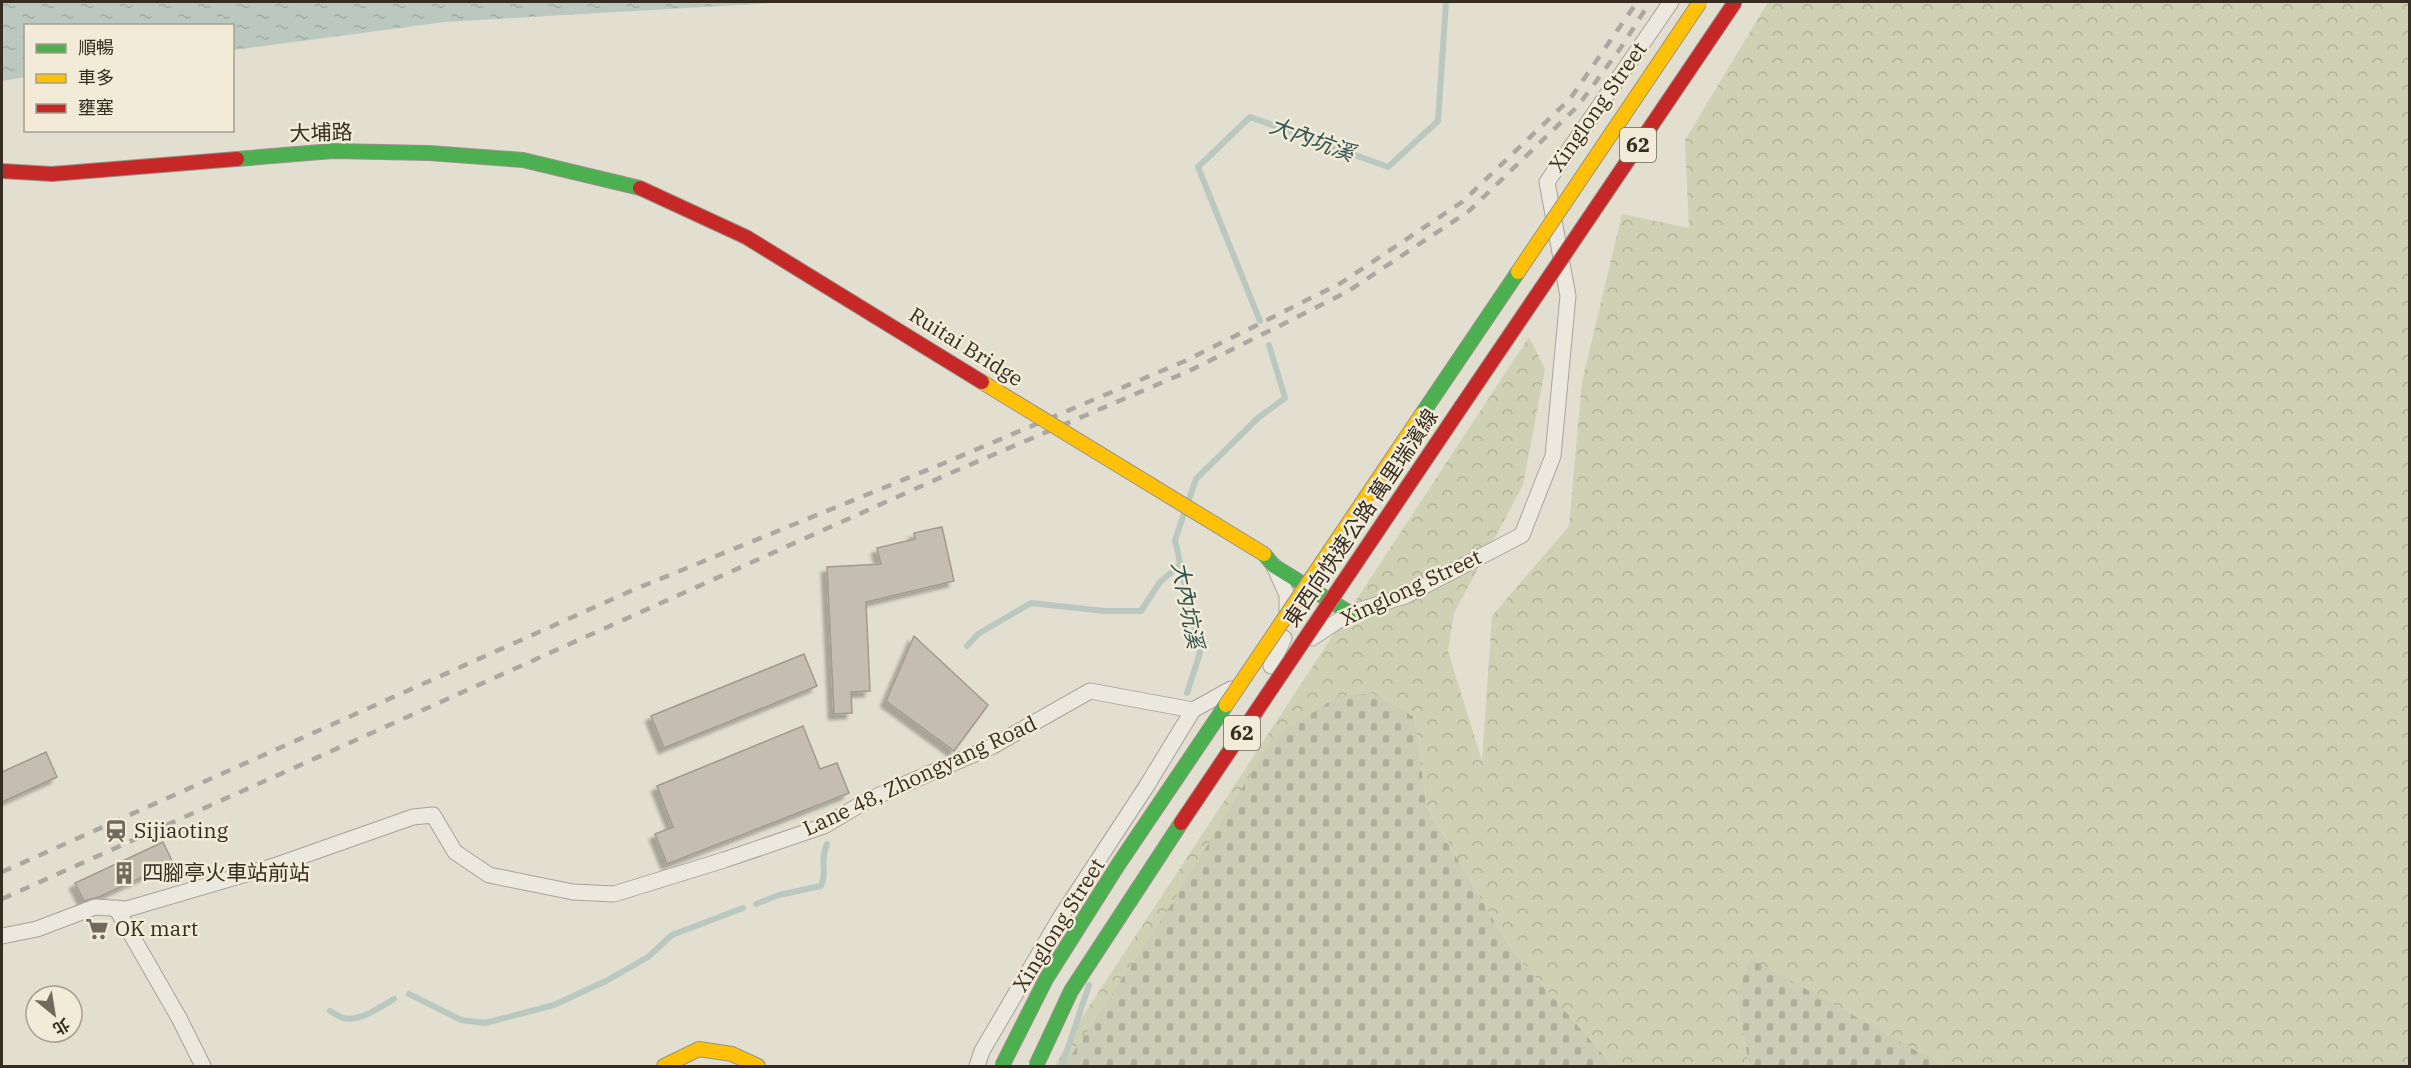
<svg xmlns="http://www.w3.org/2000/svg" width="2411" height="1068" viewBox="0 0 2411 1068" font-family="'IBM Plex Serif','Noto Sans TC',serif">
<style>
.forest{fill:url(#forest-crowns)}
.cemetery{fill:url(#cemetery-stones)}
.water{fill:url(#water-ripples)}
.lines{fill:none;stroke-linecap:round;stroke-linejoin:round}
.stream{stroke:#bac8c0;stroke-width:6}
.building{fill:#c5bdb1;stroke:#a29a8f;stroke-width:1.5;filter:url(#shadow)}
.street-casing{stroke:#a8a399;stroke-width:17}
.fast-casing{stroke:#989388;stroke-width:16}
.slow-casing{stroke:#989388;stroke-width:16}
.jam-casing{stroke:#989388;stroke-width:16}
.street{stroke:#ebe8e0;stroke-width:15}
.fast{stroke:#4caf50;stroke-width:14}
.slow{stroke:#ffc107;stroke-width:14}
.jam{stroke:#c62828;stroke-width:14}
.rail{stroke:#aba8a1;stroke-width:4.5;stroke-dasharray:10 10;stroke-linecap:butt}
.fast-bridge-casing{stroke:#989388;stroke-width:16;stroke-linecap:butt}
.slow-bridge-casing{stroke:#989388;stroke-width:16;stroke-linecap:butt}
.jam-bridge-casing{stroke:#989388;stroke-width:16;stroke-linecap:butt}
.fast-bridge{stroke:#4caf50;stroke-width:14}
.slow-bridge{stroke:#ffc107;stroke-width:14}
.jam-bridge{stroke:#c62828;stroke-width:14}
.labels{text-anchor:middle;stroke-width:5;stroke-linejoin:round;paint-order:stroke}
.shield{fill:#f2ebd8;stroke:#6e6558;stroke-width:1.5}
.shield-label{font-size:20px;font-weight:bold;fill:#362c21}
.street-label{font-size:21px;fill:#362c21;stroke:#f2ebd8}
.poi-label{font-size:21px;fill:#362c21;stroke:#f2ebd8;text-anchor:start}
.water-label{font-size:22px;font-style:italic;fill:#335453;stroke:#f2ebd8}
</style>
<defs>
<pattern id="forest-crowns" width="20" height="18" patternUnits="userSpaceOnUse" patternTransform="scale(1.5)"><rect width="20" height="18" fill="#cfd1b4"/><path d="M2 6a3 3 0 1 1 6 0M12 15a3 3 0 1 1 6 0" fill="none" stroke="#b2b49a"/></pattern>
<pattern id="cemetery-stones" width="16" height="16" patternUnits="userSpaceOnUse" patternTransform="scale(1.5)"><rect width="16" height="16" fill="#caccb3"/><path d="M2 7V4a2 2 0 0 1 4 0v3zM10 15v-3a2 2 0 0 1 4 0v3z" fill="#aeaf9a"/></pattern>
<pattern id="water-ripples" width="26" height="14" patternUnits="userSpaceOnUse" patternTransform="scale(1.5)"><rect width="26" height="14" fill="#bac8c0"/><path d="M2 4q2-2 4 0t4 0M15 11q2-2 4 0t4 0" fill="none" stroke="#a0aca5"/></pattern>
<filter id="shadow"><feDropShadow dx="-5.5" dy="5.5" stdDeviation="1.5" flood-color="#0004"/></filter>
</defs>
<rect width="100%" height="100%" fill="#e2ded0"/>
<path class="forest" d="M1768 2H2409V1066H1944L1750 959 1737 996 1749 1066H1610V1063L1508 945 1427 806 1414 717 1171 905 1064 1066H1055L1075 1028 1529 337 1545 369 1523 485 1454 613 1448 651 1482 761 1492 616 1569 526 1582 382 1622 214 1689 228 1685 140Z"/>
<g class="cemetery">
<path d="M1372 693 1414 717 1427 807 1508 945 1610 1063V1066H1064L1171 905 1272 739 1337 697Z"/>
<path d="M1750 958 1944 1066H1749L1737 996Z"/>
</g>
<path class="water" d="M12 2H789L445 22 233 50 232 26H26L25 77 2 81V3Z"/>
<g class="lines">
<g class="stream">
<path d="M1260 321 1198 167 1250 117 1388 167 1438 121 1446 2"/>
<path d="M967 646 978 634 1031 603 1104 611H1141L1160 582 1181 564"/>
<path d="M1187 693 1200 653 1175 540 1196 479 1258 418 1285 398 1269 345"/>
<path d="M756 904 779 895 821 886C828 871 819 862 827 844"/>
<path d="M409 994 461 1020 485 1023 554 1005 606 981 648 957 672 935 743 908"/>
<path d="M330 1011C334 1013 339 1017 343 1018 360 1022 380 1007 394 999"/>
<path d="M1062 1066 1089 985"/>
</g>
</g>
<g class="building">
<path d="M942 527 954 581 866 602 870 691 851 692 852 713 834 714 827 567 881 564 877 548 915 539 914 533Z"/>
<path d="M914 636 988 705 954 751 886 701Z"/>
<path d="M804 654 817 686 664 748 651 716Z"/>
<path d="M803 726 820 769 837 763 849 793 667 864 655 834 673 827 657 786Z"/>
<path d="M46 752 57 777 2 802V772Z"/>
<path d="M163 842 173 863 99 897 84 901 75 883Z"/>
</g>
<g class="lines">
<g class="street-casing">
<g id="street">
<path d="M1274 566 1287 595V612"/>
<path d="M1312 638 1350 613 1405 596 1522 535 1553 456 1568 296 1547 182 1671 2"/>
<path d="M1271 666 1284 638"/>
<path d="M116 908 179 1018 203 1066"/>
<path d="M2 936 37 929 95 907 127 909 274 866 413 817 433 815 455 852 489 875 573 892 614 894 724 860 824 826 866 801 993 746 1090 691 1193 710"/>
<path d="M977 1066 982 1051 1060 918 1146 787 1193 710 1231 689"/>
</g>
</g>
<g class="fast-casing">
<g id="fast">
<path d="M237 159 333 151 429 153 523 160 640 188"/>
<path d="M1422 414 1518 272"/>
<path d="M1264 554 1274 566 1350 613"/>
</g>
</g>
<g class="slow-casing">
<path id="slow" d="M664 1066 699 1049 732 1054 758 1066"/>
</g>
<g class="jam-casing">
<g id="jam">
<path d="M2 171 52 174 237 159"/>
<path d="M1461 407 1541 289"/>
</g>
</g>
<use href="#street" class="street"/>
<use href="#fast" class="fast"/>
<use href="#slow" class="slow"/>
<use href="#jam" class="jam"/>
<g class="rail">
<path d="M2 872 633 590 942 464 1185 361 1341 283 1462 202 1570 99 1637 2"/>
<path d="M2 899 946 475 1189 371 1347 292 1469 211 1578 106 1622 46 1650 2"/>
</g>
<g class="fast-bridge-casing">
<g id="fast-bridge">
<path d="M1002 1066 1046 979 1118 865 1226 705"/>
<path d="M1036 1066 1071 991 1181 823"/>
</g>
</g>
<g class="slow-bridge-casing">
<g id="slow-bridge">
<path d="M1518 272 1700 2"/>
<path d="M982 382 1264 554"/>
<path d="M1226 705 1422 414"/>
</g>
</g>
<g class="jam-bridge-casing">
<g id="jam-bridge">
<path d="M640 188 746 237 982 382"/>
<path d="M1541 289 1735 2"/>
<path d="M1181 823 1461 407"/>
</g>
</g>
<use href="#fast-bridge" class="fast-bridge"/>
<use href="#slow-bridge" class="slow-bridge"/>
<use href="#jam-bridge" class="jam-bridge"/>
</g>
<defs>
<g id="station-bare" transform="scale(1.8)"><path d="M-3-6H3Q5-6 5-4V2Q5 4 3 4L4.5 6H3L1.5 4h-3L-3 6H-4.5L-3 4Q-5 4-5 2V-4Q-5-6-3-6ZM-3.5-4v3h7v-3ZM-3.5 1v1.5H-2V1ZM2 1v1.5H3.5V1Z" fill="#726a5e" stroke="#f2ebd8" stroke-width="2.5" paint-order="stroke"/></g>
<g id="building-bare" transform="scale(1.8)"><path d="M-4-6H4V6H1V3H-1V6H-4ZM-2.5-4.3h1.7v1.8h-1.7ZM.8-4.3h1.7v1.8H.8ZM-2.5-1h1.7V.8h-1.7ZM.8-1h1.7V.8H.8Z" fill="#726a5e" stroke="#f2ebd8" stroke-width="2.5" paint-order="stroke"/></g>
<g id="supermarket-bare" transform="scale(1.8)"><path d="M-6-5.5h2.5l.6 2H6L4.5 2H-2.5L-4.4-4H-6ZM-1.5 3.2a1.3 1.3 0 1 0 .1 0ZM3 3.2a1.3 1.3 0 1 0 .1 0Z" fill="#726a5e" stroke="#f2ebd8" stroke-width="2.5" paint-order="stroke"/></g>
</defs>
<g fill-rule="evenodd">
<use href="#station-bare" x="116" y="831"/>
<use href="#building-bare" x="124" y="873"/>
<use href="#supermarket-bare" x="97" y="929"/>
</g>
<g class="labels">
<g class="shield">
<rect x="1620" y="128" width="36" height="34" rx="4.5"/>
<rect x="1224" y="716" width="36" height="34" rx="4.5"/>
</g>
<g class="shield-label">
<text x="1638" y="152">62</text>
<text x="1242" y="740">62</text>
</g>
<g class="street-label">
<text transform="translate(1598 107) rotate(-55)" y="7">Xinglong Street</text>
<text transform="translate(321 133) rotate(-2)" y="7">大埔路</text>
<text transform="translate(966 347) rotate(32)" y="7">Ruitai Bridge</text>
<text transform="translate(1361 518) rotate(-56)" y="7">東西向快速公路 萬里瑞濱線</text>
<text transform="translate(1411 588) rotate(-25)" y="7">Xinglong Street</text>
<text transform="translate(920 776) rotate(-25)" y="7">Lane 48, Zhongyang Road</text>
<text transform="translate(1059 925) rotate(-58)" y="7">Xinglong Street</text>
</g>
<g class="poi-label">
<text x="134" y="838">Sijiaoting</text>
<text x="142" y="880">四腳亭火車站前站</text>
<text x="115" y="936">OK mart</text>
</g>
<g class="water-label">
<text transform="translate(1312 139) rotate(20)" y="8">大內坑溪</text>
<text transform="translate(1188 605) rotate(79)" y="8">大內坑溪</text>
</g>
</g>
<rect width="2411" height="1068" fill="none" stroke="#362c21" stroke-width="6"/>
<rect x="24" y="24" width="210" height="108" fill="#f2ebd8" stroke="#a79f8f" stroke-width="1.5"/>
<rect x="36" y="44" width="30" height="9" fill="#4caf50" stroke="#a79f8f" stroke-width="1.5"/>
<text x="78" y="54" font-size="18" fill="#362c21">順暢</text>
<rect x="36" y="74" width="30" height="9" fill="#ffc107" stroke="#a79f8f" stroke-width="1.5"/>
<text x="78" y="84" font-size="18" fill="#362c21">車多</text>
<rect x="36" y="104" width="30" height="9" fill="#c62828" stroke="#a79f8f" stroke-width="1.5"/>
<text x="78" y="114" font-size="18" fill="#362c21">壅塞</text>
<g transform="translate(54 1014) rotate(150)"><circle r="28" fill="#f2ebd8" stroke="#a79f8f" stroke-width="1.5"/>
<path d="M0-4.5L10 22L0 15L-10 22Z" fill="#726a5e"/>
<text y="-9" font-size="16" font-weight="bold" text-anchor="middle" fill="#362c21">北</text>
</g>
</svg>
